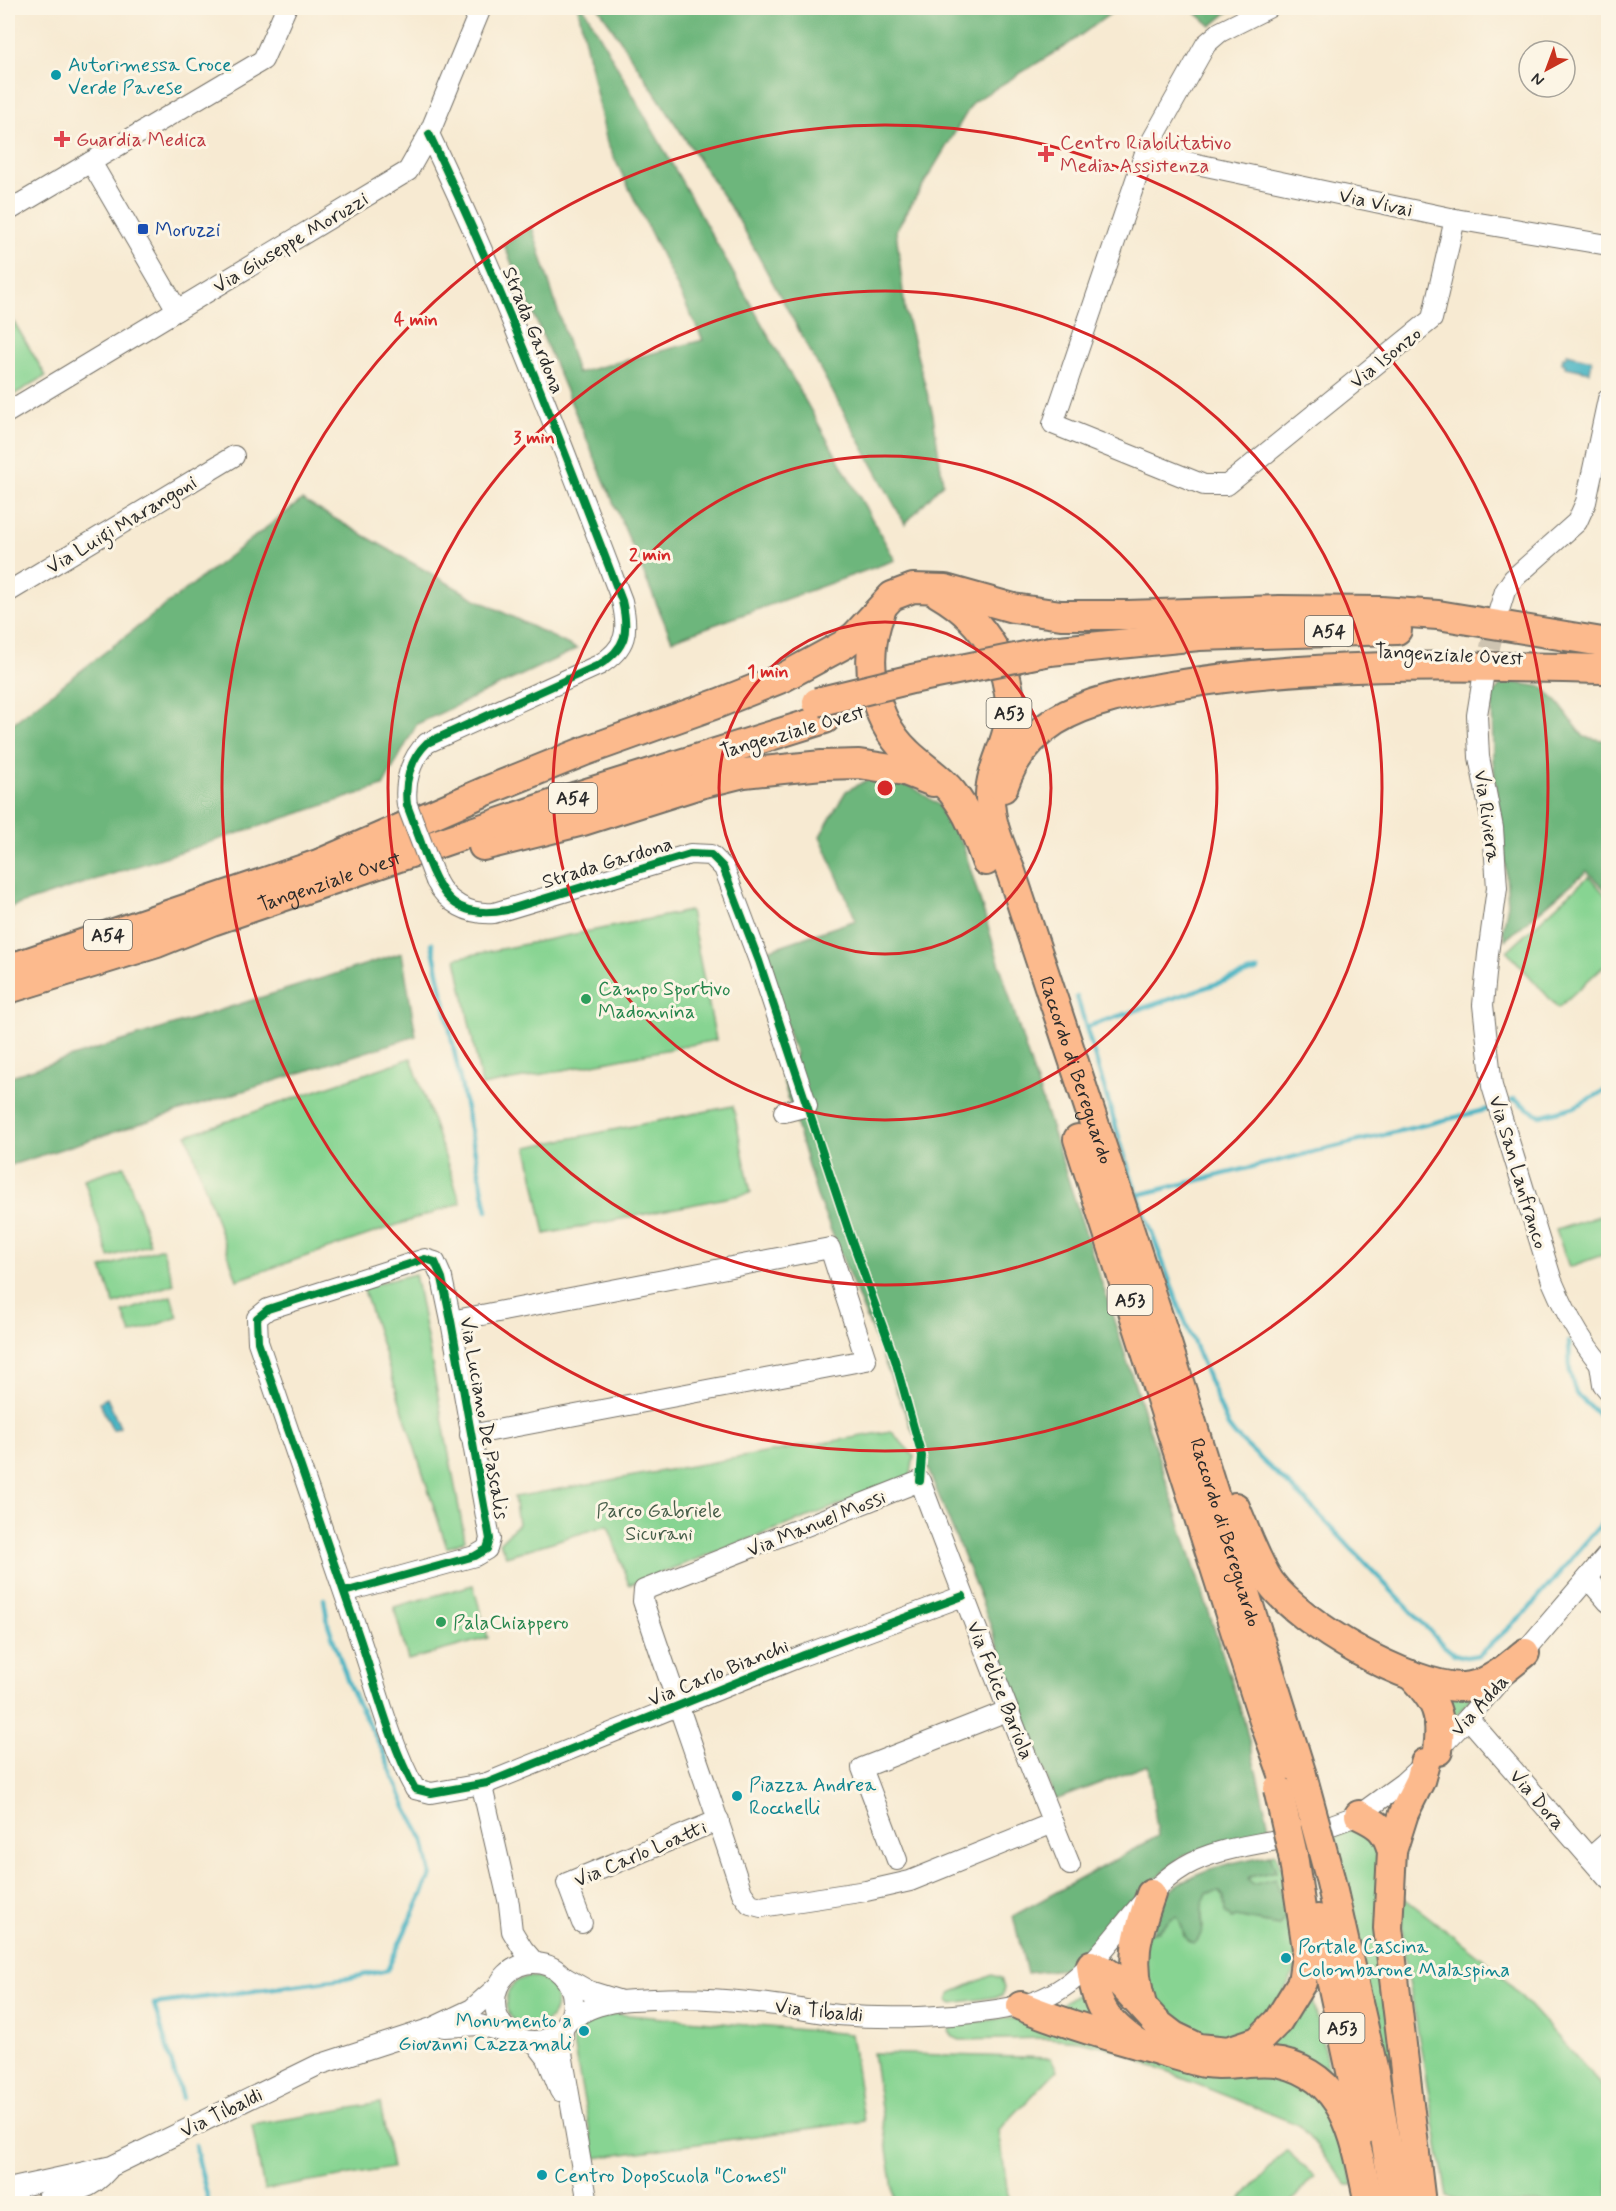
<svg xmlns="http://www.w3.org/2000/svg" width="1616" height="2211" viewBox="0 0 1616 2211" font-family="Mynerve,sans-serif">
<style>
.green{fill:#87d492;stroke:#59805e;stroke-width:1.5}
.forest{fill:#6db67c;stroke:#4c7054;stroke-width:1.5}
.water{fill:#47b4c3;stroke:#397077;stroke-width:1.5}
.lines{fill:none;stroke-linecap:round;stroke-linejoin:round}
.stream{stroke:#47b4c3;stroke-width:4.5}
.minor-tunnel{stroke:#cec4b1;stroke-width:20;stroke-dasharray:20 10;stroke-linecap:butt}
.minor-casing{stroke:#726e65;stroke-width:22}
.highway-casing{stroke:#726e65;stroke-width:32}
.minor{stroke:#fff;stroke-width:20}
.highway{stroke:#fcba8d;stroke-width:28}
.minor-bridge-casing{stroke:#726e65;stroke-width:22;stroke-linecap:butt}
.highway-bridge-casing{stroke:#726e65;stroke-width:32;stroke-linecap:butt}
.minor-bridge{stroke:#fff;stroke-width:20}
.highway-bridge{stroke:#fcba8d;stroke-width:28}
.cycleway-casing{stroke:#fcf5e5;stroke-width:11}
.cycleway{stroke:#00873e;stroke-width:8}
.ring{fill:none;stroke:#d62828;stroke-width:3}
.culture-dot{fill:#0f9aa8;stroke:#fcf5e5;stroke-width:2}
.health-dot{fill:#e0444e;stroke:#fcf5e5;stroke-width:2}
.transit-dot{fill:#1a4fb4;stroke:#fcf5e5;stroke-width:2}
.leisure-dot{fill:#2e9e5b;stroke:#fcf5e5;stroke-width:2}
.labels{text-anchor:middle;stroke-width:6;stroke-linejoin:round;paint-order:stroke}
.shield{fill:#fcf5e5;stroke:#6a6863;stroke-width:1.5}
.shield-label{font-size:18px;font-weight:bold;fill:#2b2b2b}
.culture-label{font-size:20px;fill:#0d838f;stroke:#fcf5e5;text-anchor:start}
.health-label{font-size:20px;fill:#be3a42;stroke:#fcf5e5;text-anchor:start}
.street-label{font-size:20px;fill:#2b2b2b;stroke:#fcf5e5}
.transit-label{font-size:20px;fill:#164399;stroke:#fcf5e5;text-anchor:start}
.leisure-label{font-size:20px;fill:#27864d;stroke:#fcf5e5;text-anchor:start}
.park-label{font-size:20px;fill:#475e4a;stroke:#fcf5e5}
.centre{fill:#d62828;stroke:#fcf5e5;stroke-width:3}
.ring-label{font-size:18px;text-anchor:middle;font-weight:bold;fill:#d62828;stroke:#fcf5e5;stroke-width:6;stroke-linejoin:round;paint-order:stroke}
</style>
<rect width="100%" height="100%" fill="#fcf5e5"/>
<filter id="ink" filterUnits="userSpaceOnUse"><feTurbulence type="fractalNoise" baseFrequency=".0167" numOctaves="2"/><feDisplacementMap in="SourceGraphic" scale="12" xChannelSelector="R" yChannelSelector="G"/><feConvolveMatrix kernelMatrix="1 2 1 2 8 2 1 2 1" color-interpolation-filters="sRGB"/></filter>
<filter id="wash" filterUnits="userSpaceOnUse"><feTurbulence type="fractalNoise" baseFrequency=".008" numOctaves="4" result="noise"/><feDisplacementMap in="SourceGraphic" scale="24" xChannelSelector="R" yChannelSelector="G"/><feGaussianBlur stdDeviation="1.35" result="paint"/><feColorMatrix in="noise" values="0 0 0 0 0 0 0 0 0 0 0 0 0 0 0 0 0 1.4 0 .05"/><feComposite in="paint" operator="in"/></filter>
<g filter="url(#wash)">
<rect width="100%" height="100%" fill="#f7ead2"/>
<g class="green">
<path d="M8 312 46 376 8 398Z"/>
<path d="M1589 876 1608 898V962L1558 1008 1507 951Z"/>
<path d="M690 911 716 1040 482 1086 456 958Z"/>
<path d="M411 1058 461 1203 237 1280 187 1135Z"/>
<path d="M733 1106 751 1193 545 1234 527 1147Z"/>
<path d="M124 1166 150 1244 109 1257 84 1179Z"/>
<path d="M1608 1213V1253L1569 1267 1556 1230Z"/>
<path d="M162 1248 174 1284 114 1304 102 1268Z"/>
<path d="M415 1274 465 1540 447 1548 363 1287Z"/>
<path d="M171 1296 178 1317 131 1334 123 1312Z"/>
<path d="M891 1431 914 1456 910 1478 629 1585 608 1525 506 1556 500 1542 518 1524 514 1497Z"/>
<path d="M473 1585 488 1638 408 1660 394 1607Z"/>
<path d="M1438 1693 1473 1696 1449 1723Z"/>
<path d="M1360 1823 1380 1843 1409 2177 1331 1835Z"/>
<path d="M1275 1853 1285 1877 1300 1961 1270 2019 1219 2045 1160 2021 1139 1949 1142 1933 1159 1931 1173 1917 1177 1916 1180 1920 1184 1937 1203 1928 1201 1905 1207 1893 1220 1892 1224 1897 1225 1912 1245 1919 1278 1925 1248 1880 1249 1877 1276 1871 1270 1855Z"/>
<path d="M1399 1894 1495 1968 1608 2092V2203L1473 2204 1447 2196 1405 1959Z"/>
<path d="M992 1975 1001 1978 1004 1988 1002 1996 953 2003 948 2000 951 1993Z"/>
<circle cx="531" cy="2002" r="25"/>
<path d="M1083 1990 1098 2021 1060 2006Z"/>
<path d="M1310 1993 1312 1995 1330 2076 1255 2049Z"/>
<path d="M616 2014 851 2034 864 2121 595 2158 572 2038 582 2020Z"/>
<path d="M1005 2018 1023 2019 1264 2070 1304 2082 1331 2110 1354 2185H1348L1299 2125 1149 2065 1115 2049 1080 2041 1047 2038 960 2040 953 2037 949 2031 952 2025Z"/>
<path d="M873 2053 1051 2058 1057 2070 999 2130 1009 2203H895Z"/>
<path d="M380 2103 392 2168 264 2190 252 2125Z"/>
<path d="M1286 2150 1314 2176 1290 2203H1238Z"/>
</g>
<g class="forest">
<path d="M578 8H584L895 560 672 640 504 245 532 227 577 373 703 340 607 143Z"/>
<path d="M599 8H1118L1067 45 973 102 896 230 905 310 933 415 943 483 905 524 738 219Z"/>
<path d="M1190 8H1233L1211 26Z"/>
<path d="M302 500 472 597 577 649 417 724 383 786 8 908V727Z"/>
<path d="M1505 681 1543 687 1559 704 1584 737 1608 741V893L1587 871 1505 940 1503 930 1508 904 1505 859 1493 761 1492 695Z"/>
<path d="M869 779 911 786 939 805 963 845 1024 1044 1244 1720 1270 1830 1184 1855 1145 1887 1103 1932 1063 1969 1027 1973 1013 1916 1158 1836 1148 1765 1055 1800 980 1597 817 1196 782 1077 796 1055 762 952 856 920 820 836 846 791Z"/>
<path d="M402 953 416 1036 8 1166V1077Z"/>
<path d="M1270 1855 1276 1871 1249 1877 1248 1880 1252 1885 1275 1879 1288 1916 1279 1925 1236 1917 1232 1919 1225 1912 1224 1897 1220 1892 1207 1893C1205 1898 1202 1903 1202 1908 1200 1921 1206 1932 1195 1943 1180 1940 1185 1926 1177 1916 1167 1918 1164 1930 1153 1932 1155 1923 1155 1908 1161 1901 1185 1869 1233 1863 1270 1855Z"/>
</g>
<g class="water">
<path d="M1567 354 1592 360 1590 372 1565 367V364L1562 363 1563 357H1566Z"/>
<path d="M107 1398 120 1427 113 1430 99 1402Z"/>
</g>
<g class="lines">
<g class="stream">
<path d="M432 943 487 1211"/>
<path d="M1077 997 1130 1174 1182 1314 1228 1426 1235 1435 1307 1502 1443 1645 1454 1654 1466 1657 1479 1655 1528 1610 1608 1516"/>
<path d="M1086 1027 1258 970"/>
<path d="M1512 1100 1514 1099 1540 1116 1574 1107 1608 1089"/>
<path d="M1138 1195 1489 1109"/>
<path d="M1569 1342 1570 1373 1576 1394 1608 1423"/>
<path d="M182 2098 154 2004 349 1978 387 1970 431 1875 424 1841 406 1807 382 1749 351 1690 328 1624 324 1599"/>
<path d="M195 2145 209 2204"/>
</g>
</g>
</g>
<g filter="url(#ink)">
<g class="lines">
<path class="minor-tunnel" d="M1483 678 1497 617"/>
<g class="minor-casing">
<g id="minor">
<path d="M1268 8 1220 32 1206 44 1145 153 1053 424 1204 485H1227L1432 319 1455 219"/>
<path d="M1145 153 1455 219 1608 245"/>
<path d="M91 162 177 310"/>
<path d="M8 211 263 60 286 8"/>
<path d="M8 412 408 171 429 134 481 8"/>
<path d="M8 592 234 456"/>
<path d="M1497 617 1505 591 1513 579 1577 522 1586 502 1608 399"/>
<path d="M1483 678 1477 715 1479 757 1493 828 1497 888 1488 954 1483 1005 1492 1086 1552 1281C1566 1314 1583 1347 1608 1372"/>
<path d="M407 805C404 783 410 759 427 743L599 665C627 648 629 631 622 601 562 444 502 286 429 134"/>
<path d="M436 881C447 903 469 915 494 913L690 854 711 855 724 868 759 961 807 1106 784 1112"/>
<path d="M451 1321 830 1248 866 1360 470 1435"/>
<path d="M1600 1364 1603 1384 1608 1390"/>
<path d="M1589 1580 1608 1602"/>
<path d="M344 1592 475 1556 487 1549 490 1539 451 1321 442 1278 435 1262 425 1259 268 1309 257 1318 258 1342C292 1441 326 1540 360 1639 376 1686 391 1746 415 1789L431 1793 487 1783 804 1655 963 1596"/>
<path d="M1468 1718 1608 1879"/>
<path d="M487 1783 483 1791 509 1904 512 1931 523 1949 535 1963"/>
<path d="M1053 1823 910 1881 866 1891 761 1907 750 1904 742 1893C711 1796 675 1699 643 1601L644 1590 920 1481C969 1610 1018 1738 1070 1865"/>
<path d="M1326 1827 1359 1815 1403 1783 1425 1763 1468 1718 1608 1554"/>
<path d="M1590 1858 1608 1842"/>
<path d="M897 1860 862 1768 1007 1711"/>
<path d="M582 1923 567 1883 719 1820"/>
<circle cx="534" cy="2002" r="39"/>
<path d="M564 1977 589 1991 618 2000"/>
<path d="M568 2021C576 2017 583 2011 592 2008 612 2000 632 2000 654 1999 688 1997 723 1999 758 2003 785 2005 811 2012 838 2015 894 2020 964 2017 1019 2006 1100 1989 1121 1904 1185 1866 1214 1849 1249 1846 1281 1839"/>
<path d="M444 2027 480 2025 511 2034"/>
<path d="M563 2029 562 2053 588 2204"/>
<path d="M534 2041 547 2058 560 2091"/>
<path d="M8 2189 112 2166 318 2065 432 2028 472 2009 498 1986"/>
<path d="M8 2203 21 2204"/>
<path d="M43 2204C53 2191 70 2193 84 2188 94 2185 101 2178 108 2170"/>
</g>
</g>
<g class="highway-casing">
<g id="highway">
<path id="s1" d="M939 594C984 620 1016 670 1009 723 1005 748 991 769 990 794 989 822 1001 847 1011 872L1164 1334 1302 1775"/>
<path d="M881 611C862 657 871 718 907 752 921 766 939 776 952 792 969 813 977 836 986 861"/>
<path d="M1050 651 1199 636 1397 630"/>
<path d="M1003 788C1012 760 1030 737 1055 721 1091 699 1136 692 1177 685 1319 661 1465 666 1608 669"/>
<path d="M483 846 583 821 700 784 744 773 822 765 859 764 905 771 933 782"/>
<path d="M323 862 486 791 585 751 719 703 782 678 843 645 855 636 892 596 913 588 945 589 1013 608 1061 615H1127L1280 610 1381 611 1438 615 1608 643"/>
<path d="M8 969 339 857"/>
<path id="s2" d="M8 989 157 943 212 921 577 796 825 719"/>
<path d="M1078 1139 1264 1721 1283 1774"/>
<path d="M1235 1507C1246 1532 1255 1559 1270 1582 1300 1624 1410 1687 1462 1687 1487 1687 1507 1667 1525 1653"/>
<path d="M1411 1675C1436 1701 1443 1713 1438 1751"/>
<path d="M1359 1815C1378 1824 1386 1829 1392 1851"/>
<path d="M1330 1878 1375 2077 1396 2204"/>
<path d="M1318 1919 1364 2131"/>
<path d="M1142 2005C1129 1960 1136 1937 1151 1894"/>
<path d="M1021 2006C1063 2023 1107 2036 1151 2048 1168 2053 1186 2059 1204 2063 1229 2067 1256 2058 1281 2063 1349 2078 1357 2146 1369 2204"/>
<path d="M1138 2044C1105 2021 1095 2005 1091 1965L1105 1971 1117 1979 1157 2023 1174 2036 1199 2048 1228 2051 1258 2041 1278 2021 1302 1982 1307 1949 1293 1855"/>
<path d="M1421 2204 1388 1928 1392 1851 1404 1813 1420 1781 1425 1763"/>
</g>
</g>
<use href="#minor" class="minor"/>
<use href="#highway" class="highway"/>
<g class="minor-bridge-casing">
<path id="minor-bridge" d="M407 805 436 881"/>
</g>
<g class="highway-bridge-casing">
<g id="highway-bridge">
<path d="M817 702 912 679 1050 651"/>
<path d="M1302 1775 1330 1878"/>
<path d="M1278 1789 1293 1855"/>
</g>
</g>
<use href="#minor-bridge" class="minor-bridge"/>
<use href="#highway-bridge" class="highway-bridge"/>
<g class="cycleway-casing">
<g id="cycleway">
<path d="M429 134C502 286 562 444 622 601 629 631 627 648 599 665L427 743C410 759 404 783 407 805 413 821 419 837 425 854 441 896 455 920 507 910L690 854 711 855 723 867 759 961 850 1235 895 1360 922 1456 920 1481"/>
<path d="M344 1592 475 1556 487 1549 490 1539 451 1321 442 1278 435 1262 425 1259 268 1309 257 1318 258 1342C292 1441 326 1540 360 1639 376 1686 391 1746 415 1789L431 1793 487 1783 804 1655 963 1596"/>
</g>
</g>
<use href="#cycleway" class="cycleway"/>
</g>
</g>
<g class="ring">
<circle cx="885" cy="788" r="166"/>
<circle cx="885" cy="788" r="332"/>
<circle cx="885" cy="788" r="497"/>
<circle cx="885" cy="788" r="663"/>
</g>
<g class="culture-dot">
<circle cx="56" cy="75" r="6"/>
<circle cx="737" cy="1796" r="6"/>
<circle cx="1286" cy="1958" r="6"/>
<circle cx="584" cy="2031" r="6"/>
<circle cx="542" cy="2175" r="6"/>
</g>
<g class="health-dot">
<path d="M59 130h6v6h6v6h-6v6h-6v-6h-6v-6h6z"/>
<path d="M1043 145h6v6h6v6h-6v6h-6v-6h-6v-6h6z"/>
</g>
<rect class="transit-dot" x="137" y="223" width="12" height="12" rx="3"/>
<g class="leisure-dot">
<circle cx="586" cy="999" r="6"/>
<circle cx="441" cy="1622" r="6"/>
</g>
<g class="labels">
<g class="shield">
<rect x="1305" y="616" width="48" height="30" rx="4.5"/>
<rect x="986.5" y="698" width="45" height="30" rx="4.5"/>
<rect x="549" y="783" width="48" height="30" rx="4.5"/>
<rect x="84" y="920" width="48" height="30" rx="4.5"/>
<rect x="1107.5" y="1285" width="45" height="30" rx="4.5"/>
<rect x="1319.5" y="2013" width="45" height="30" rx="4.5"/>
</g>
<g class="shield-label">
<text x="1329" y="637">A54</text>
<text x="1009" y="719">A53</text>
<text x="573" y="804">A54</text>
<text x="108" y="941">A54</text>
<text x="1130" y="1306">A53</text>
<text x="1342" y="2034">A53</text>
</g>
<g class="culture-label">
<text x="68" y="71">Autorimessa Croce<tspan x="68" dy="23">Verde Pavese</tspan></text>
<text x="749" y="1791">Piazza Andrea<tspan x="749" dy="23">Rocchelli</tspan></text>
<text x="1298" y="1953">Portale Cascina<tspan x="1298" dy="23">Colombarone Malaspina</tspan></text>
<text x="572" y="2027" text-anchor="end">Monumento a<tspan x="572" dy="23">Giovanni Cazzamali</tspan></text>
<text x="554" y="2182">Centro Doposcuola "Comes"</text>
</g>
<g class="health-label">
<text x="76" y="146">Guardia Medica</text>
<text x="1060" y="149">Centro Riabilitativo<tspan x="1060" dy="23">Media Assistenza</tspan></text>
</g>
<g class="street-label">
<text transform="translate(1376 202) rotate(12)" y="7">Via Vivai</text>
<text transform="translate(290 242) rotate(-31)" y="7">Via Giuseppe Moruzzi</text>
<text transform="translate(534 330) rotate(68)" y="7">Strada Gardona</text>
<text transform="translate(1385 357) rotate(-39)" y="7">Via Isonzo</text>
<text transform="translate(121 524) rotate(-31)" y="7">Via Luigi Marangoni</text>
<text transform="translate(1449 654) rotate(3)" y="7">Tangenziale Ovest</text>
<text transform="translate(792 731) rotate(-16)" y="7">Tangenziale Ovest</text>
<text transform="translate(1488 816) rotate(82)" y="7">Via Riviera</text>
<text transform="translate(607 862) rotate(-17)" y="7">Strada Gardona</text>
<text dy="7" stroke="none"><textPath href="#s2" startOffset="339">Tangenziale Ovest</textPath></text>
<text dy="7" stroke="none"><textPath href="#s1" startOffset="519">Raccordo di Bereguardo</textPath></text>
<text transform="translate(1519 1172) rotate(73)" y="7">Via San Lanfranco</text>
<text transform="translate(485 1418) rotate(80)" y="7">Via Luciano De Pascalis</text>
<text transform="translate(816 1523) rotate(-22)" y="7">Via Manuel Mossi</text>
<text dy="7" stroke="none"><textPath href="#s1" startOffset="1005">Raccordo di Bereguardo</textPath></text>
<text transform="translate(718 1672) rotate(-22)" y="7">Via Carlo Bianchi</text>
<text transform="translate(1001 1690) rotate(68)" y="7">Via Felice Bariola</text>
<text transform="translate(1479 1705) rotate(-48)" y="7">Via Adda</text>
<text transform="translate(1538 1799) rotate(49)" y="7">Via Dora</text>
<text transform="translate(640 1853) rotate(-23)" y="7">Via Carlo Loatti</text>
<text transform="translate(819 2010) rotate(6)" y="7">Via Tibaldi</text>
<text transform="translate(221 2112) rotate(-26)" y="7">Via Tibaldi</text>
</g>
<g class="transit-label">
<text x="155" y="236">Moruzzi</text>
</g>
<g class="leisure-label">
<text x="598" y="995">Campo Sportivo<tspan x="598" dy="23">Madonnina</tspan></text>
<text x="453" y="1629">PalaChiappero</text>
</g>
<g class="park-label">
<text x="659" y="1517">Parco Gabriele<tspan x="659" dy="23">Sicurani</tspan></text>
</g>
</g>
<circle cx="885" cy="788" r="9" class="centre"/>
<g class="ring-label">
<text x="416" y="325">4 min</text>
<text x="534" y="443">3 min</text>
<text x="650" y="560">2 min</text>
<text x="768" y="677">1 min</text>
</g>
<rect width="1616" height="2211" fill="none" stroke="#fcf5e5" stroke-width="30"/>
<g transform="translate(1547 69) rotate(221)"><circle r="28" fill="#fcf5e5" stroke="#a8a49b" stroke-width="1.5"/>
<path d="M0-4.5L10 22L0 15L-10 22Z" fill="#c8321e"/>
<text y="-9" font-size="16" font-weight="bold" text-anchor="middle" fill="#2b2b2b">N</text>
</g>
</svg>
